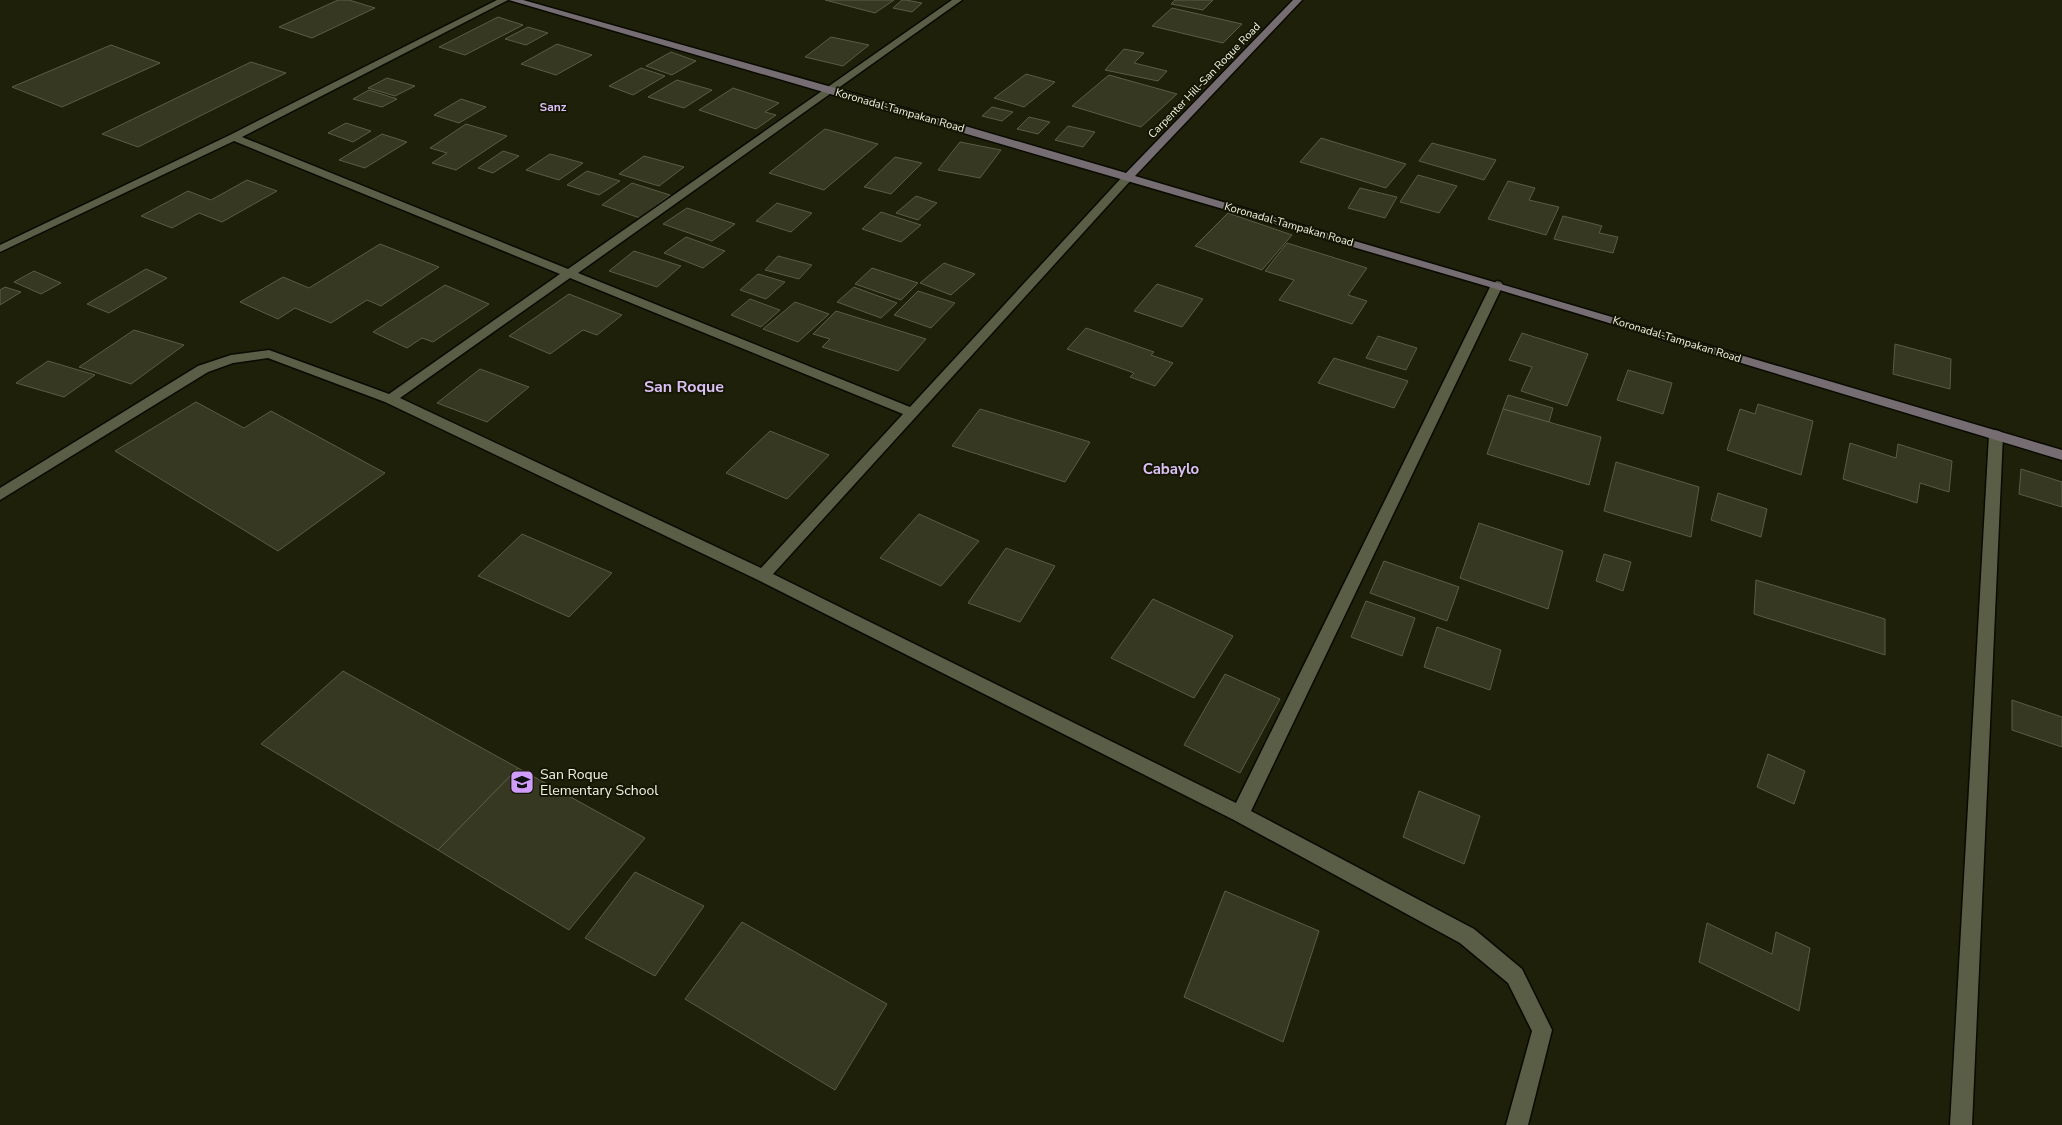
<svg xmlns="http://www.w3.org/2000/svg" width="2062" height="1125" viewBox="0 0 2062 1125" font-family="'Nunito Sans',sans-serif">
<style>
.building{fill:#363821;stroke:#5a5d45}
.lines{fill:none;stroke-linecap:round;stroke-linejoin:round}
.street-casing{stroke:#090a00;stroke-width:3}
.secondary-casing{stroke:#090a00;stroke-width:3}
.street{fill:#5b5e46;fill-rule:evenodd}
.secondary{fill:#766d73;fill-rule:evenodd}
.labels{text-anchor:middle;stroke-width:4;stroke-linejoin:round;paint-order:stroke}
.far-street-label{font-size:11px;fill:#f2f4e6;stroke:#151703}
.far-neighbourhood-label{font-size:12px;font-weight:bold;fill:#dbc0f7;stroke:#151703}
.poi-label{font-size:14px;fill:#f2f4e6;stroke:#151703;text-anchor:start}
.neighbourhood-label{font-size:15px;font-weight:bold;fill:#dbc0f7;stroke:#151703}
.quarter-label{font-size:16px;font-weight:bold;fill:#dbc0f7;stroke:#151703}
</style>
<rect width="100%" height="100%" fill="#1e200a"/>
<g class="building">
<path d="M338 0H349L375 8 312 38 279 27Z"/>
<path d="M825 0H894L875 13Z"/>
<path d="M902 0H906L922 3 912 12 893 8Z"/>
<path d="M1175 0H1213L1203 10 1171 4Z"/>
<path d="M1172 8 1242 24 1223 43 1152 26Z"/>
<path d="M498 17 523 25 465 55 439 47Z"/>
<path d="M528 27 548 33 526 45 505 39Z"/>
<path d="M831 37 869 45 843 66 805 57Z"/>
<path d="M557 44 592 55 556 75 521 64Z"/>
<path d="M111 45 160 63 62 107 12 87Z"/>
<path d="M1124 49 1144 53 1134 63 1167 71 1158 81 1105 70Z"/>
<path d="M671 52 696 61 672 75 646 66Z"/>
<path d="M251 62 286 73 138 147 102 134Z"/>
<path d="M641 68 665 76 633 95 609 86Z"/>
<path d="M1026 74 1055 82 1024 107 994 98Z"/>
<path d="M1109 75 1177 94 1141 127 1072 106Z"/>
<path d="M387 78 415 86 395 96 368 88Z"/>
<path d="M677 80 712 90 684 108 648 97Z"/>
<path d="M733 88 779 103 765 112 776 115 756 129 699 110Z"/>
<path d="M369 90 397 99 382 107 353 99Z"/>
<path d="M461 99 486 107 459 123 434 115Z"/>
<path d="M992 107 1013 112 1002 121 982 116Z"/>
<path d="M1029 117 1050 122 1038 134 1017 129Z"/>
<path d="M346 123 371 131 353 142 328 133Z"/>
<path d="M466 124 507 136 456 170 432 163 447 153 430 148Z"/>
<path d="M1068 126 1095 132 1083 147 1055 140Z"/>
<path d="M825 129 878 144 824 190 769 173Z"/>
<path d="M382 134 407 142 365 168 339 160Z"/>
<path d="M1321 138 1406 164 1386 188 1300 162Z"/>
<path d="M960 142 1001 150 980 178 938 170Z"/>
<path d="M1432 143 1496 160 1484 180 1419 161Z"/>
<path d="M503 151 519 156 493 173 478 168Z"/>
<path d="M550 154 583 163 559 180 526 170Z"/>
<path d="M644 156 684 167 659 186 619 174Z"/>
<path d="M895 157 922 163 891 194 864 187Z"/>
<path d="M587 171 620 181 599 195 567 185Z"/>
<path d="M1418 175 1457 186 1439 213 1400 202Z"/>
<path d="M247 180 277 191 222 222 199 213 172 228 141 216 188 191 211 200Z"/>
<path d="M1508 181 1535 188 1529 200 1559 207 1546 235 1488 219Z"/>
<path d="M632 183 670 195 640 218 602 205Z"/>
<path d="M1360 188 1397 197 1385 218 1348 208Z"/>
<path d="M916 196 937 203 918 220 896 213Z"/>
<path d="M777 203 812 213 791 232 756 221Z"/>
<path d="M687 208 735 224 712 241 663 224Z"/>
<path d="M881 212 921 225 901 242 862 229Z"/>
<path d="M1228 213 1292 235 1262 270 1195 246Z"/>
<path d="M1563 216 1602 226 1599 233 1618 237 1613 253 1554 239Z"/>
<path d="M686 237 725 251 703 268 664 253Z"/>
<path d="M1287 243 1367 268 1348 295 1367 301 1352 324 1279 300 1294 280 1265 271Z"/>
<path d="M380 244 439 267 381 306 367 300 331 323 295 308 278 319 240 302 283 277 309 288Z"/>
<path d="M634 251 681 266 657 287 609 271Z"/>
<path d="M778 256 812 265 799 279 765 270Z"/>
<path d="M944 263 975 274 951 295 920 283Z"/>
<path d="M872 268 918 283 901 300 855 284Z"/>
<path d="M146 269 167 278 109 313 87 304Z"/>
<path d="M34 271 61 283 41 294 14 282Z"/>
<path d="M758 274 785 282 766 299 740 290Z"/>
<path d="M1157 284 1203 299 1182 327 1134 311Z"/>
<path d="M445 285 489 304 433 342 422 338 407 348 373 332Z"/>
<path d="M5 287 21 292 0 305V290Z"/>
<path d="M854 287 897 303 881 318 837 302Z"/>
<path d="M918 291 955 303 931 328 894 315Z"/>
<path d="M569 294 622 315 597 335 583 330 550 354 509 336Z"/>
<path d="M750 299 780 310 761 327 731 315Z"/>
<path d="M795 302 829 314 798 342 763 329Z"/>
<path d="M836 311 926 339 898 371 822 347 830 339 813 334Z"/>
<path d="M1086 328 1154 352 1151 355 1173 363 1155 386 1130 377 1134 373 1067 349Z"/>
<path d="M134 330 184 345 131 384 79 367Z"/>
<path d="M1522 333 1588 354 1567 406 1521 391 1532 367 1509 360Z"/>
<path d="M1378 336 1417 348 1406 370 1366 358Z"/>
<path d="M1895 344 1951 359 1950 389 1893 374Z"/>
<path d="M1334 358 1408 381 1394 408 1318 383Z"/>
<path d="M48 361 95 375 64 397 16 383Z"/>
<path d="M480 369 529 387 487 422 437 403Z"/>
<path d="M1628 370 1672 383 1663 414 1617 400Z"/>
<path d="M1508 395 1553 408 1549 422 1503 409Z"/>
<path d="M196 402 244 428 271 411 385 473 278 551 115 451Z"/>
<path d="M1758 404 1813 421 1801 475 1727 450 1740 409 1755 414Z"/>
<path d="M980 409 1090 442 1065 482 952 446Z"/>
<path d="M1503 409 1601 437 1589 485 1487 454Z"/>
<path d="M770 431 829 455 787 499 726 473Z"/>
<path d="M1850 443 1896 458 1898 444 1952 461 1949 492 1920 483 1917 503 1843 479Z"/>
<path d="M1616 462 1699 487 1691 537 1604 511Z"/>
<path d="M2021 469 2062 482V507L2019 494Z"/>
<path d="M1718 493 1767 509 1761 537 1711 520Z"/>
<path d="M919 514 979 541 941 586 880 558Z"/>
<path d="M1479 523 1563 551 1548 609 1460 578Z"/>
<path d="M522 534 612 573 569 617 478 576Z"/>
<path d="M1006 548 1055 566 1020 622 968 603Z"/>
<path d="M1604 554 1631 562 1623 591 1596 581Z"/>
<path d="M1384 561 1459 587 1447 621 1370 593Z"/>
<path d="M1756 580 1885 619V655L1754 614Z"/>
<path d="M1153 599 1233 636 1194 698 1111 658Z"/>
<path d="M1366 601 1415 618 1402 656 1351 637Z"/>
<path d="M1437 627 1501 650 1490 690 1424 667Z"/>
<path d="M343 671 518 768 438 850 261 744Z"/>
<path d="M1225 674 1280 699 1240 773 1184 745Z"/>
<path d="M2012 700 2062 717V747L2012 730Z"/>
<path d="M1768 754 1805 771 1794 804 1757 787Z"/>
<path d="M518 768 645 838 569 930 438 850Z"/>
<path d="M1419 791 1480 816 1464 864 1403 837Z"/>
<path d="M635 872 704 906 655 976 585 938Z"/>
<path d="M1225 891 1319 931 1283 1042 1184 997Z"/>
<path d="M742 922 887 1004 835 1090 685 999Z"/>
<path d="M1707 923 1772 954 1776 932 1810 948 1799 1011 1699 962Z"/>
</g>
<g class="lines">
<g class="street-casing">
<g id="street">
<path d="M497 0H508L242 137 568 269 952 0H962L578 273 910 407 1124 175H1132L1133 177 1132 179 773 574 1236 803 1491 285 1497 281 1501 282 1503 285 1251 811 1474 929 1522 969 1552 1030 1528 1125H1506L1532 1031 1508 983 1460 943 1234 820 758 580 385 402 268 358 233 363 208 372 0 500V488L198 366 231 355 269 350 389 394 560 274 234 141 0 252V245L230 135ZM570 278 903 414 761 568 400 398Z"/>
<path d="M1996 430 2001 432 2003 435 1972 1125H1950L1989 435 1991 432Z"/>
</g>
</g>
<g class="secondary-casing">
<path id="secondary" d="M509 0H523L835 88 1126 173 1293 0H1302L1135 176 2062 450V460L1493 288Z"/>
</g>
<use href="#street" class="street"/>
<use href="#secondary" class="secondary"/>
</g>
<defs>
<g id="school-square" transform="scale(1.25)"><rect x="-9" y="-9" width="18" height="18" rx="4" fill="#d09dff" stroke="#151703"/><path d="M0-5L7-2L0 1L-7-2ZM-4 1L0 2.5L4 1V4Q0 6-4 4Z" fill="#111"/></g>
</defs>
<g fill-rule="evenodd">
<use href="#school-square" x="522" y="782"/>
</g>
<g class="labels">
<g class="far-street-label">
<text transform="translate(1204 80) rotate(-46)" y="4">Carpenter Hill-San Roque Road</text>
<text transform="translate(900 110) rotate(16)" y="4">Koronadal-Tampakan Road</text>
<text transform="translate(1289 224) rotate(16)" y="4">Koronadal-Tampakan Road</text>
<text transform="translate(1677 339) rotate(17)" y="4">Koronadal-Tampakan Road</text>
</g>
<g class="far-neighbourhood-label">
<text x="553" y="111">Sanz</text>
</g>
<g class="poi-label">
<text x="540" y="779">San Roque<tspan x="540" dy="16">Elementary School</tspan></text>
</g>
<g class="neighbourhood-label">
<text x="1171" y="474">Cabaylo</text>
</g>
<g class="quarter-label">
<text x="684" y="392">San Roque</text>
</g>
</g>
</svg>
